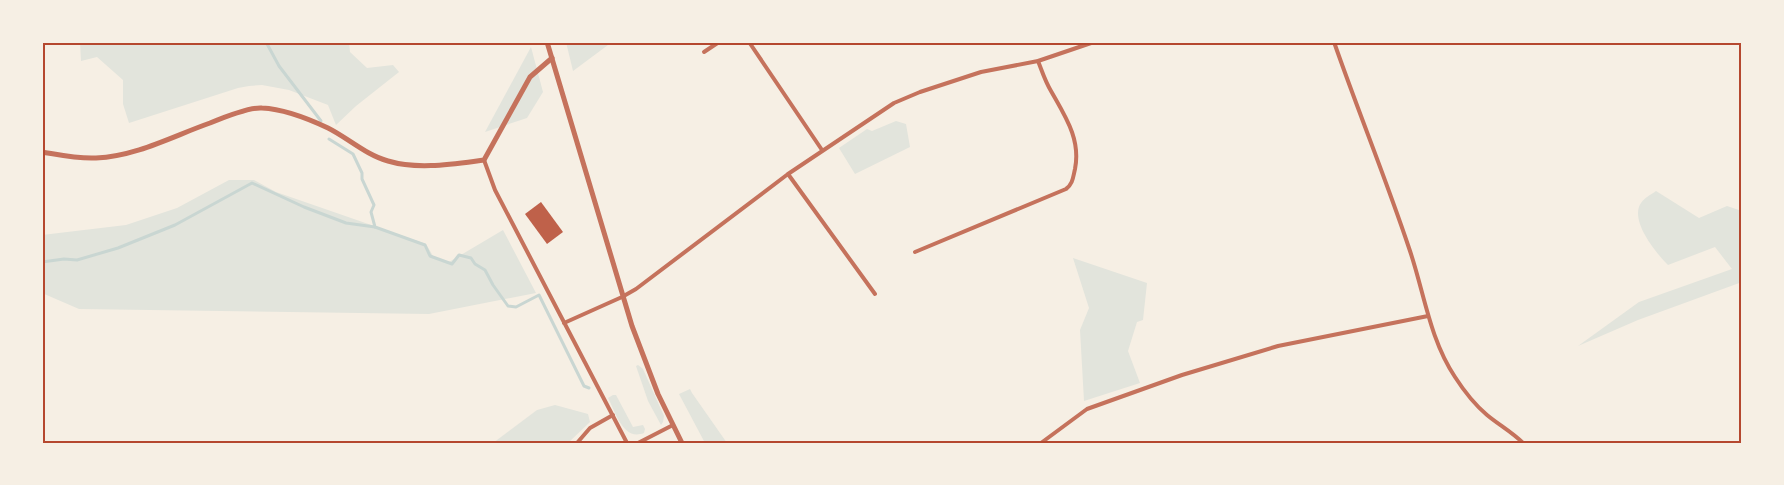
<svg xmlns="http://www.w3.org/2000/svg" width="1784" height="485" viewBox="0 0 1784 485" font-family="'Open Sans',sans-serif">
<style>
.green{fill:#e2e4dc}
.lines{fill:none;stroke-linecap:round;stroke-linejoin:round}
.stream{stroke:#c9d6d2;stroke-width:3}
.building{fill:#bf614a}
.minor{stroke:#c5725c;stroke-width:4}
.tertiary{stroke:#c5725c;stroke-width:5}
.neatline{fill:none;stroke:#b5482f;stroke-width:2}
</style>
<rect width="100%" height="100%" fill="#f6efe4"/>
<g class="green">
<path d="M80 42H349L350 52 367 68 393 65 399 72 356 106 336 125 328 105 289 90 262 85 249 86 238 88 129 123 123 104V80L97 57 81 61Z"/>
<path d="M566 42H612L573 71Z"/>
<path d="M531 47 543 92 527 118 485 132Z"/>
<path d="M896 121 906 124 910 147 855 174 839 148 867 129 872 131Z"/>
<path d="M229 180H254L276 192 426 244 433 256 449 262 503 230 536 293 429 314 79 309 42 293V235L126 225 177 208Z"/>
<path d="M1656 191 1699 218 1727 206 1742 211V282L1638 320 1578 346 1639 302 1732 269 1715 247 1668 265C1656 253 1629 220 1641 203 1644 198 1652 194 1656 191Z"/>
<path d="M1073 258 1147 283 1143 320 1137 322 1128 351 1140 383 1084 401 1080 330 1089 308Z"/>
<path d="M638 365 643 369 664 416 663 422 661 425 648 401 636 366Z"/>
<path d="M690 389 692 393 727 443H705L679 394Z"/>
<path d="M613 395H616L633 427 643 425 645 429 644 433C623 441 616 413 608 398Z"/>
<path d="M555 405 588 414 590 422 568 443H493L537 410Z"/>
</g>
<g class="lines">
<g class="stream">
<path d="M266 42 279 66 321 121"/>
<path d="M329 139 353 154 362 173V179L374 205 371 212 375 227 425 245 430 256 452 264 459 255 471 258 475 264 485 270 493 285 508 306 516 307 539 295 584 386 589 388"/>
<path d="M42 262 64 259 77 260 118 248 175 225 252 183 304 207 346 223 375 227"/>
</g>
</g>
<path class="building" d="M541 202 563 232 547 244 525 214Z"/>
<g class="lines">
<g class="minor">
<path d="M749 42 822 150"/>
<path d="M1334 42C1358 111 1386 179 1409 248 1424 291 1429 338 1455 377 1464 391 1474 404 1487 415 1499 425 1512 432 1523 443"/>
<path d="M704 52 719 42"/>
<path d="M484 160 495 190 627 443"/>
<path d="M788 174 875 294"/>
<path d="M915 252 1066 189C1073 184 1073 177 1075 169 1081 139 1065 116 1051 91 1045 81 1042 71 1038 61"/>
<path d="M564 323 622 297 636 289 788 174 894 103 920 92 981 72 1038 61 1094 42"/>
<path d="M577 443 590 428 613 415"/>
<path d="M638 443 673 425"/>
<path d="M1041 443 1087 409 1182 375 1278 346 1428 316"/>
</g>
<g class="tertiary">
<path d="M547 42 632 326 658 394 682 443"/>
<path d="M42 152C60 155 78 159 96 158 137 156 173 136 210 123 222 118 250 107 262 108 284 109 309 119 328 128 348 138 366 155 388 161 418 170 453 164 484 160L530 77 552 58"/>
</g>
</g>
<rect width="1784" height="485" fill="none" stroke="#f6efe4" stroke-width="87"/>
<rect x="44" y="44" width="1696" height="398" class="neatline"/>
</svg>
